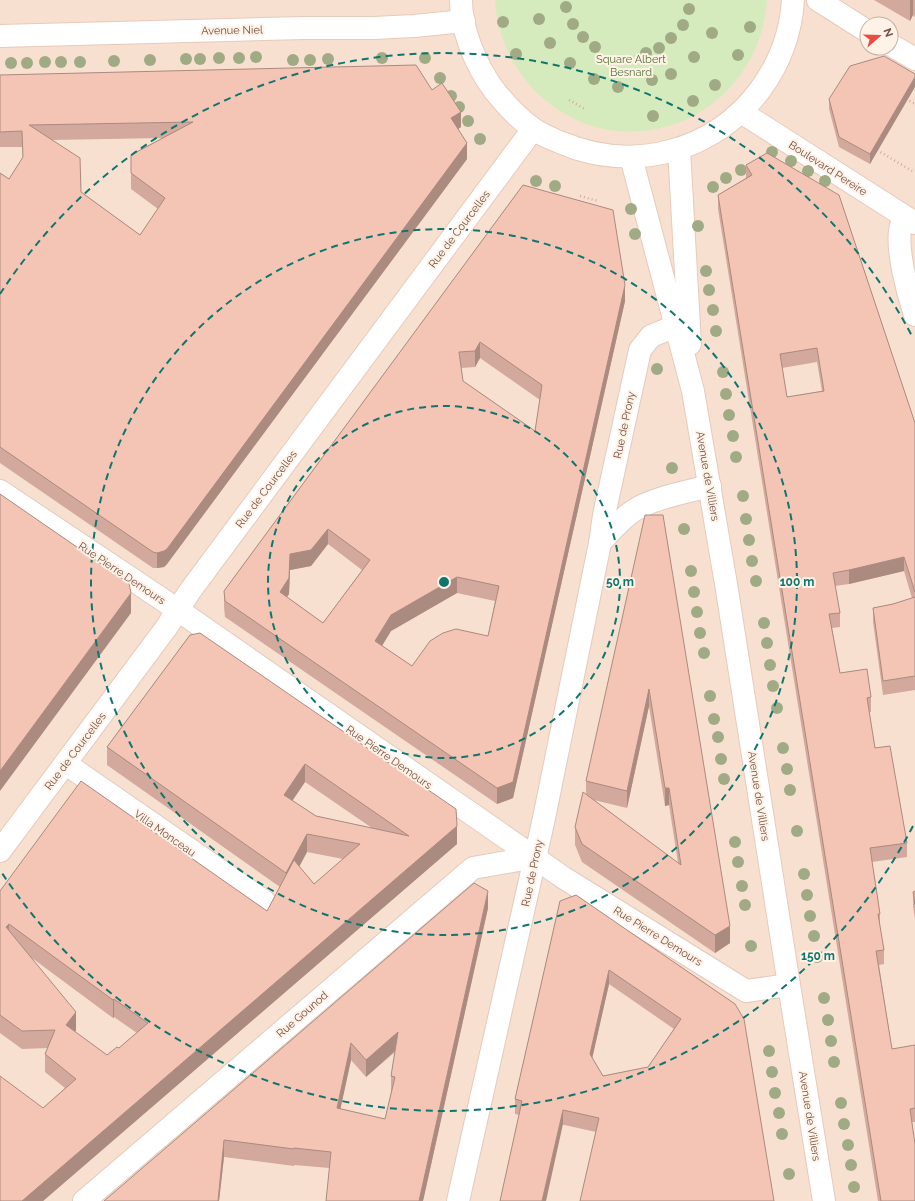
<svg xmlns="http://www.w3.org/2000/svg" width="915" height="1201" viewBox="0 0 915 1201" font-family="Raleway,sans-serif">
<style>
.residential{fill:#f7e0d0;fill-rule:evenodd}
.green{fill:#d6ebbd}
.lines{fill:none;stroke-linecap:round;stroke-linejoin:round}
.street-casing{stroke:#e3cabe;stroke-width:24}
.secondary-casing{stroke:#e9c9ba;stroke-width:24}
.path{stroke:#d8a899;stroke-width:2.5;stroke-dasharray:1 3;stroke-linecap:butt}
.street{stroke:#fff;stroke-width:22}
.secondary{stroke:#fff;stroke-width:22}
.tree{fill:#a0ab85}
.wall{fill:#d2a99c;fill-rule:evenodd}
.shaded-wall{fill:#ab8a7f}
.building{fill:#f4c5b5;stroke:#ab8a7f;fill-rule:evenodd}
.ring{fill:none;stroke:#0f766e;stroke-width:2;stroke-dasharray:7 5}
.labels{text-anchor:middle;stroke-width:4;stroke-linejoin:round;paint-order:stroke}
.street-label{font-size:11px;fill:#745046;stroke:#fff2e6}
.park-label{font-size:11px;fill:#54753b;stroke:#fff2e6}
.centre{fill:#0f766e;stroke:#fff2e6;stroke-width:2}
.ring-label{font-size:12px;text-anchor:middle;font-weight:bold;fill:#0f766e;stroke:#fff2e6;stroke-width:4;stroke-linejoin:round;paint-order:stroke}
</style>
<rect width="100%" height="100%" fill="#fdeddf"/>
<path class="residential" d="M0 0H915V1201H0ZM867 24H891V48H867Z"/>
<path class="green" d="M495 0H767C759 118 622 176 536 92 511 67 497 34 495 0Z"/>
<g class="lines">
<g class="street-casing">
<g id="street">
<path d="M905 217C904 220 902 223 901 226 895 246 908 294 915 315"/>
<path d="M0 491 178 610 564 878 746 991 789 985"/>
<path d="M600 543C610 532 620 520 633 511 652 498 687 492 710 486"/>
<path d="M66 764 264 901"/>
<path d="M84 1201 473 868 535 857"/>
<path d="M458 1201 544 818 600 543 604 515 640 350 651 336 676 326"/>
</g>
</g>
<g class="secondary-casing">
<g id="secondary">
<path d="M461 0C461 30 476 66 494 90 505 104 518 118 532 128 541 135 552 139 562 143 633 173 714 152 760 90 779 64 791 33 793 0"/>
<path d="M818 0 867 31"/>
<path d="M0 36 304 28H374L414 26 464 21"/>
<path d="M891 45 915 59"/>
<path d="M741 112 915 223"/>
<path d="M679 149 690 344"/>
<path d="M631 157 693 391 727 590 789 985 824 1201"/>
<path d="M0 851 166 628 190 591 533 129"/>
</g>
</g>
<g class="path">
<path d="M906 99 915 104"/>
<path d="M569 100 585 109"/>
<path d="M877 150 912 171"/>
<path d="M580 196 598 201"/>
</g>
<use href="#street" class="street"/>
<use href="#secondary" class="secondary"/>
</g>
<g class="tree">
<circle cx="566" cy="7" r="6"/>
<circle cx="689" cy="9" r="6"/>
<circle cx="539" cy="19" r="6"/>
<circle cx="503" cy="22" r="6"/>
<circle cx="573" cy="24" r="6"/>
<circle cx="683" cy="25" r="6"/>
<circle cx="750" cy="27" r="6"/>
<circle cx="712" cy="33" r="6"/>
<circle cx="583" cy="37" r="6"/>
<circle cx="671" cy="38" r="6"/>
<circle cx="550" cy="43" r="6"/>
<circle cx="595" cy="47" r="6"/>
<circle cx="659" cy="48" r="6"/>
<circle cx="646" cy="53" r="6"/>
<circle cx="516" cy="54" r="6"/>
<circle cx="738" cy="55" r="6"/>
<circle cx="256" cy="57" r="6"/>
<circle cx="694" cy="57" r="6"/>
<circle cx="219" cy="58" r="6"/>
<circle cx="239" cy="58" r="6"/>
<circle cx="382" cy="58" r="6"/>
<circle cx="425" cy="58" r="6"/>
<circle cx="186" cy="59" r="6"/>
<circle cx="200" cy="59" r="6"/>
<circle cx="328" cy="59" r="6"/>
<circle cx="150" cy="60" r="6"/>
<circle cx="293" cy="60" r="6"/>
<circle cx="310" cy="60" r="6"/>
<circle cx="114" cy="61" r="6"/>
<circle cx="45" cy="62" r="6"/>
<circle cx="61" cy="62" r="6"/>
<circle cx="80" cy="62" r="6"/>
<circle cx="11" cy="63" r="6"/>
<circle cx="27" cy="63" r="6"/>
<circle cx="570" cy="63" r="6"/>
<circle cx="671" cy="74" r="6"/>
<circle cx="440" cy="78" r="6"/>
<circle cx="594" cy="79" r="6"/>
<circle cx="652" cy="80" r="6"/>
<circle cx="715" cy="85" r="6"/>
<circle cx="618" cy="87" r="6"/>
<circle cx="451" cy="96" r="6"/>
<circle cx="693" cy="101" r="6"/>
<circle cx="459" cy="107" r="6"/>
<circle cx="653" cy="116" r="6"/>
<circle cx="468" cy="121" r="6"/>
<circle cx="480" cy="139" r="6"/>
<circle cx="772" cy="152" r="6"/>
<circle cx="791" cy="161" r="6"/>
<circle cx="741" cy="170" r="6"/>
<circle cx="808" cy="171" r="6"/>
<circle cx="726" cy="178" r="6"/>
<circle cx="536" cy="181" r="6"/>
<circle cx="825" cy="181" r="6"/>
<circle cx="555" cy="186" r="6"/>
<circle cx="713" cy="187" r="6"/>
<circle cx="631" cy="209" r="6"/>
<circle cx="698" cy="226" r="6"/>
<circle cx="635" cy="234" r="6"/>
<circle cx="706" cy="271" r="6"/>
<circle cx="709" cy="290" r="6"/>
<circle cx="713" cy="310" r="6"/>
<circle cx="716" cy="331" r="6"/>
<circle cx="657" cy="369" r="6"/>
<circle cx="723" cy="372" r="6"/>
<circle cx="726" cy="394" r="6"/>
<circle cx="729" cy="415" r="6"/>
<circle cx="733" cy="436" r="6"/>
<circle cx="736" cy="457" r="6"/>
<circle cx="672" cy="468" r="6"/>
<circle cx="743" cy="496" r="6"/>
<circle cx="746" cy="519" r="6"/>
<circle cx="684" cy="529" r="6"/>
<circle cx="749" cy="540" r="6"/>
<circle cx="752" cy="561" r="6"/>
<circle cx="691" cy="571" r="6"/>
<circle cx="756" cy="581" r="6"/>
<circle cx="694" cy="592" r="6"/>
<circle cx="697" cy="612" r="6"/>
<circle cx="764" cy="623" r="6"/>
<circle cx="700" cy="633" r="6"/>
<circle cx="767" cy="643" r="6"/>
<circle cx="704" cy="653" r="6"/>
<circle cx="770" cy="665" r="6"/>
<circle cx="773" cy="686" r="6"/>
<circle cx="710" cy="696" r="6"/>
<circle cx="777" cy="708" r="6"/>
<circle cx="714" cy="719" r="6"/>
<circle cx="718" cy="737" r="6"/>
<circle cx="783" cy="748" r="6"/>
<circle cx="721" cy="759" r="6"/>
<circle cx="787" cy="769" r="6"/>
<circle cx="724" cy="779" r="6"/>
<circle cx="790" cy="790" r="6"/>
<circle cx="797" cy="831" r="6"/>
<circle cx="735" cy="842" r="6"/>
<circle cx="738" cy="862" r="6"/>
<circle cx="804" cy="874" r="6"/>
<circle cx="742" cy="886" r="6"/>
<circle cx="807" cy="895" r="6"/>
<circle cx="745" cy="905" r="6"/>
<circle cx="810" cy="916" r="6"/>
<circle cx="814" cy="936" r="6"/>
<circle cx="751" cy="946" r="6"/>
<circle cx="817" cy="957" r="6"/>
<circle cx="824" cy="998" r="6"/>
<circle cx="828" cy="1020" r="6"/>
<circle cx="831" cy="1041" r="6"/>
<circle cx="769" cy="1051" r="6"/>
<circle cx="834" cy="1062" r="6"/>
<circle cx="772" cy="1072" r="6"/>
<circle cx="775" cy="1093" r="6"/>
<circle cx="841" cy="1103" r="6"/>
<circle cx="779" cy="1113" r="6"/>
<circle cx="844" cy="1124" r="6"/>
<circle cx="782" cy="1134" r="6"/>
<circle cx="848" cy="1145" r="6"/>
<circle cx="851" cy="1165" r="6"/>
<circle cx="789" cy="1174" r="6"/>
<circle cx="854" cy="1187" r="6"/>
</g>
<g class="wall">
<path d="M874 0H915V17L913 15 910 21Z"/>
<path d="M915 74 870 164 839 147 829 109V99Z"/>
<path d="M0 75 432 90 461 127 458 129 467 159 167 564 164 567 157 568H153L0 463V173L9 179 23 158 22 147H0ZM162 138 131 155V189L158 209 140 235 81 192 52 140Z"/>
<path d="M746 165 915 423V690L883 695 873 622V608L893 604 912 598 904 571 849 584 835 586 840 613V627L832 628 840 673 871 697V712H869L875 748 907 843V857L872 862 880 914V928L884 950V964L879 965 892 1049 915 1045V1122H912L915 1201H878L718 209V195L746 178ZM817 362 822 391 787 397 782 368Z"/>
<path d="M523 185 625 301 513 798 497 804 225 617 224 607V591ZM480 358 540 400 535 431 463 381 461 368 475 367ZM328 544 362 570 323 623 287 597 289 594 290 570 311 566ZM457 593 495 601 488 636 412 666 382 646 391 631Z"/>
<path d="M663 515 730 943 715 953 582 862 575 845V827L586 794V781ZM649 706 665 806 669 805 678 863 594 800 627 808Z"/>
<path d="M190 635 457 844 43 1201H0L43 1108 65 1088 45 1072V1054L48 1048 22 1049 0 1033V891L267 911 280 887 107 765V747ZM305 782 372 828 316 816 292 801ZM307 852 343 859 314 884 299 867ZM32 958 113 1018 114 1017 137 1033 119 1048 107 1055 75 1032 76 1030Z"/>
<path d="M915 891V919L913 906V892Z"/>
<path d="M560 901 735 1004 596 1132 515 1114V1099ZM609 984 674 1029 648 1067 603 1076 592 1058Z"/>
<path d="M488 908 423 1201H326L330 1168 294 1165V1166L224 1157 219 1201H104ZM395 1052 391 1076V1093L385 1119 340 1109 351 1060 366 1077Z"/>
</g>
<g class="shaded-wall">
<path d="M910 0H913V15L910 21Z"/>
<path d="M915 77V87L870 164V154Z"/>
<path d="M461 112V127L451 134V118Z"/>
<path d="M467 143V159L167 564 164 567 157 568V553Z"/>
<path d="M625 285V301L513 798 497 804V788Z"/>
<path d="M480 342V358L475 367V351Z"/>
<path d="M328 529V544L311 566 290 570 289 594 280 607V592L290 554Z"/>
<path d="M904 557V571L849 584V570Z"/>
<path d="M457 577V593L391 631 375 657V641L391 615Z"/>
<path d="M131 593V613L0 791V771Z"/>
<path d="M649 689V706L627 808V791Z"/>
<path d="M305 764V782L284 813V795Z"/>
<path d="M665 788H669V805L665 806Z"/>
<path d="M457 826V844L43 1201H22Z"/>
<path d="M307 834V852L286 891V873Z"/>
<path d="M488 891V908L423 1201H419Z"/>
<path d="M9 924V942L6 927Z"/>
<path d="M730 926V943L715 953V935Z"/>
<path d="M609 970V984L590 1068V1054Z"/>
<path d="M114 999V1017L113 1018V1000Z"/>
<path d="M76 1012V1030L66 1043V1025Z"/>
<path d="M398 1032V1048L366 1077V1060Z"/>
<path d="M351 1043V1060L337 1125V1108Z"/>
<path d="M563 1110V1124L546 1201H542Z"/>
<path d="M224 1140V1157L219 1201H218Z"/>
</g>
<g class="building">
<path d="M884 56 915 74V77L870 154 839 137 829 99 850 66Z"/>
<path d="M416 65 432 90 442 83 461 112 451 118 467 143 167 549 164 551 157 553 153 552 0 447V173L9 179 23 157 22 131 0 132V75ZM193 122 131 155V173L165 198 140 235 81 192 80 158 29 125Z"/>
<path d="M767 153 839 195 915 423V592L904 557 849 570 833 573 840 613 829 614 840 673 867 669 871 697 867 698 875 748 890 746 907 843 870 848 880 914H878L884 950 876 951 892 1049 915 1045V1108L910 1109 915 1144V1201H881L718 195 752 175 746 165ZM817 348 824 391 787 397 780 354Z"/>
<path d="M523 185 613 210 625 285 513 782 497 788 225 601 224 591ZM480 342 542 385 535 431 463 381 459 352 475 351ZM328 529 370 560 323 623 280 592 289 578 290 554 311 550ZM457 577 499 586 488 636 456 629 443 633 430 641 412 666 375 641 391 615Z"/>
<path d="M0 494 129 583 131 593 0 771Z"/>
<path d="M645 515H663L730 926 715 935 582 844 575 827 583 792 681 865 669 788H665L649 689 627 791 586 781Z"/>
<path d="M915 597V676L883 681 873 608 893 604Z"/>
<path d="M200 633 456 809 457 826 22 1201H0V1076L43 1108 76 1079 45 1054 55 1030 22 1031 0 1015V891L81 781 267 911 294 860 314 884 360 844 307 834 286 873 107 747 190 635ZM305 764 409 836 316 816 284 795ZM9 924 113 1000 114 999 148 1023 119 1048 117 1047 107 1055 66 1025 76 1012 6 927Z"/>
<path d="M474 883 488 891 419 1201H326L331 1152 294 1148V1149L224 1140 218 1201H104ZM398 1032 391 1076 395 1077 385 1119 337 1108 351 1043 366 1060Z"/>
<path d="M915 891V905L913 892Z"/>
<path d="M576 895 735 1004 744 1019 774 1201H580L599 1118 563 1110 542 1201H500L522 1101 515 1099 560 901ZM609 970 681 1019 648 1067 603 1076 590 1054Z"/>
</g>
<g class="ring">
<circle cx="444" cy="582" r="176"/>
<circle cx="444" cy="582" r="353"/>
<path d="M913 826A529 529 0 0 1 0 870M0 294A529 529 0 0 1 913 338"/>
</g>
<g class="labels">
<g class="street-label">
<text transform="translate(232 30) rotate(-1)" y="4">Avenue Niel</text>
<text transform="translate(828 168) rotate(33)" y="4">Boulevard Pereire</text>
<text transform="translate(459 229) rotate(-53)" y="4">Rue de Courcelles</text>
<text transform="translate(624 425) rotate(-78)" y="4">Rue de Prony</text>
<text transform="translate(708 476) rotate(80)" y="4">Avenue de Villiers</text>
<text transform="translate(266 489) rotate(-53)" y="4">Rue de Courcelles</text>
<text transform="translate(122 573) rotate(34)" y="4">Rue Pierre Demours</text>
<text transform="translate(75 751) rotate(-53)" y="4">Rue de Courcelles</text>
<text transform="translate(389 757) rotate(35)" y="4">Rue Pierre Demours</text>
<text transform="translate(759 796) rotate(81)" y="4">Avenue de Villiers</text>
<text transform="translate(165 833) rotate(35)" y="4">Villa Monceau</text>
<text transform="translate(532 873) rotate(-78)" y="4">Rue de Prony</text>
<text transform="translate(658 936) rotate(32)" y="4">Rue Pierre Demours</text>
<text transform="translate(302 1014) rotate(-41)" y="4">Rue Gounod</text>
<text transform="translate(810 1116) rotate(81)" y="4">Avenue de Villiers</text>
</g>
<g class="park-label">
<text x="631" y="63">Square Albert<tspan x="631" dy="13">Besnard</tspan></text>
</g>
</g>
<circle cx="444" cy="582" r="6" class="centre"/>
<g class="ring-label">
<text x="620" y="586">50 m</text>
<text x="797" y="586">100 m</text>
<text x="818" y="960">150 m</text>
</g>
<g transform="translate(879 36) rotate(70)"><circle r="19" fill="#fff2e6" stroke="#c7b1a6"/>
<path d="M0-3L7 15L0 10L-7 15Z" fill="#ed4b3e"/>
<text y="-6" font-size="11" font-weight="bold" text-anchor="middle" fill="#745046">N</text>
</g>
</svg>
